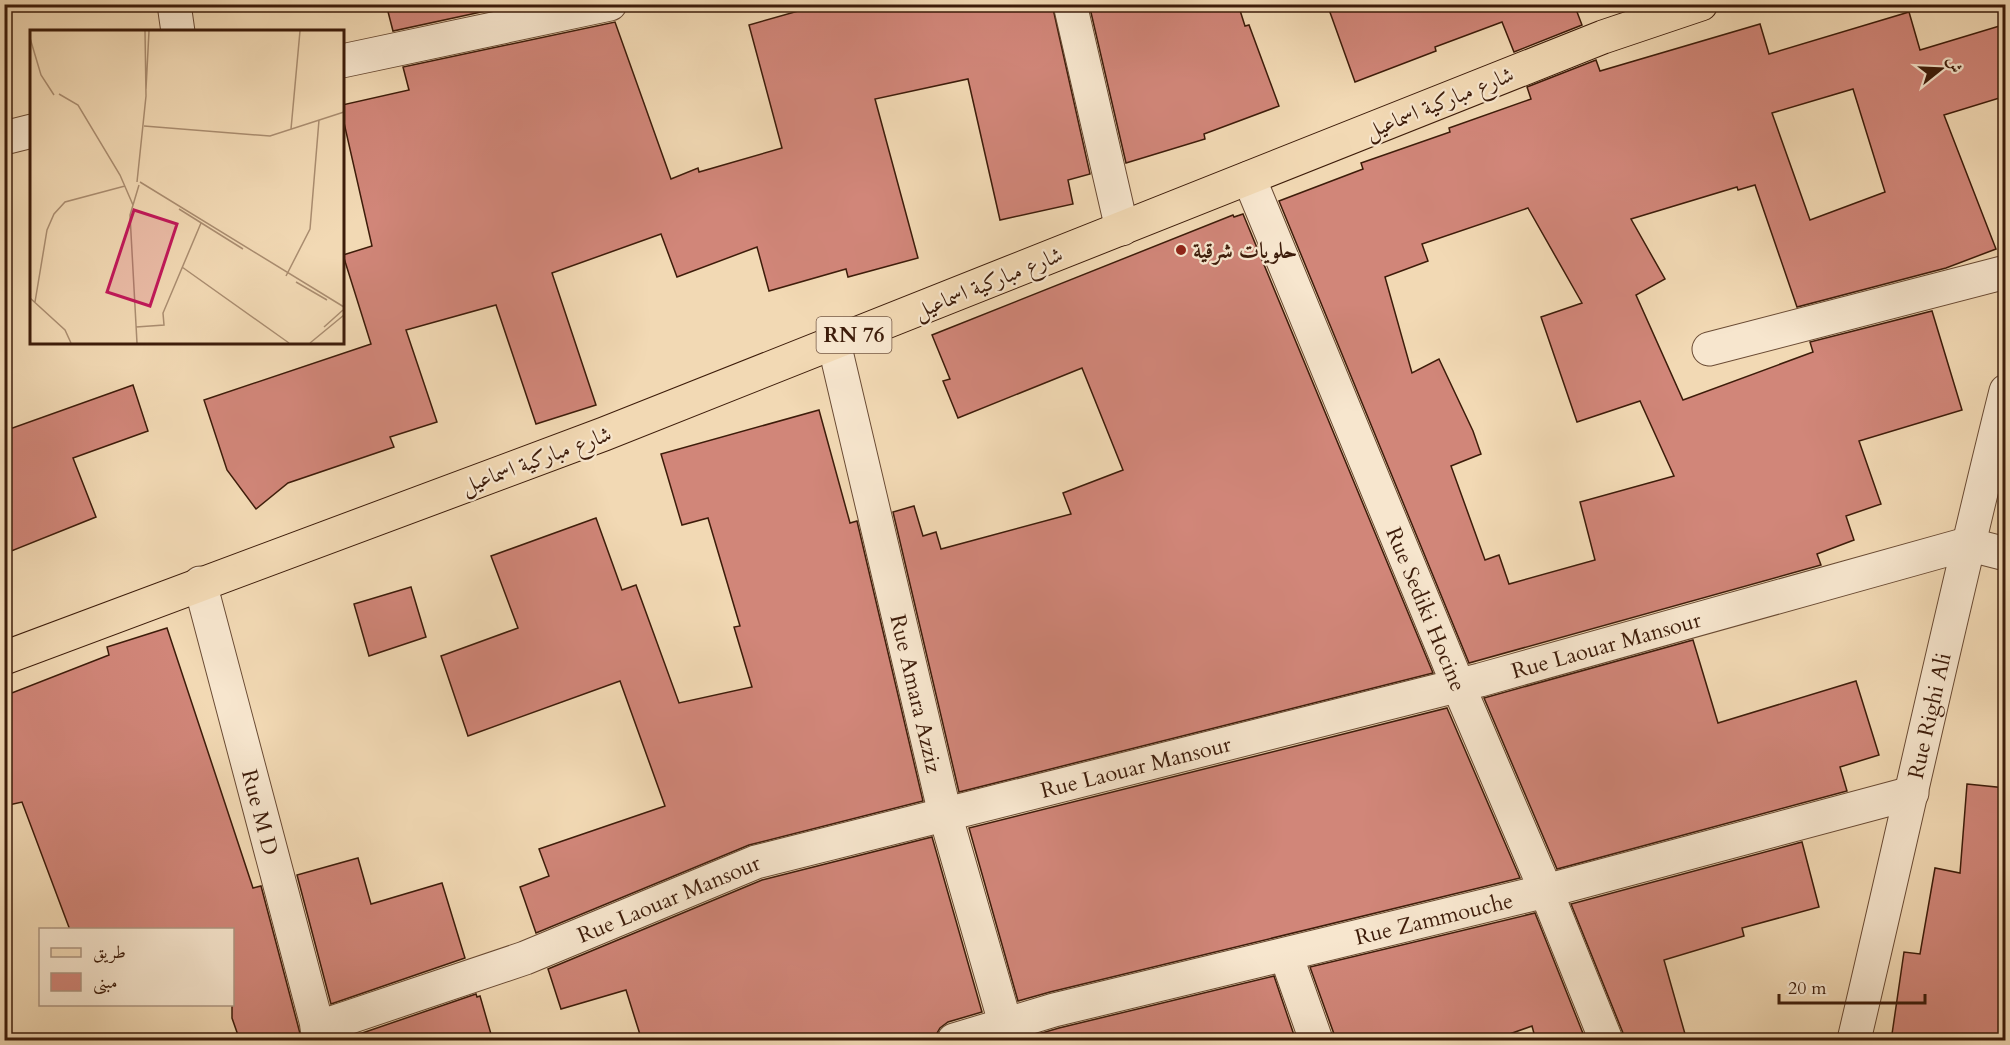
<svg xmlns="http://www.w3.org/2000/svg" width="2010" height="1045" viewBox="0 0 2010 1045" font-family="Cardo,Amiri,serif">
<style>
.building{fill:#d18679;stroke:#3d1c0a;stroke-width:1.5;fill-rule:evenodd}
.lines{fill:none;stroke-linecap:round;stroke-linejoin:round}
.minor-casing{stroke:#6a4b34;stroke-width:35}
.primary-casing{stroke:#3d1c0a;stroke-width:35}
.minor{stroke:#f7e6ce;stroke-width:33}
.primary{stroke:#f2d9b4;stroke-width:33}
.poi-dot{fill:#8f2418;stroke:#f7e6ce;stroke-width:2}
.labels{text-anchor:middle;stroke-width:4.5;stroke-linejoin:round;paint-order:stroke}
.shield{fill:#f7e6ce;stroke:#755945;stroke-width:1.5}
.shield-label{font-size:21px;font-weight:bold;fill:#3d1c0a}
.street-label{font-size:22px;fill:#3d1c0a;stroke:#f7e6ce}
.poi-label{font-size:22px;font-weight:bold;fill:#3d1c0a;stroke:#f7e6ce;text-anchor:start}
.inset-road{fill:none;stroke:#aa8d70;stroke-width:1.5}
.view{fill:#c2185b;fill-opacity:0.15;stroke:#c2185b;stroke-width:3}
.inset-edge{fill:none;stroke:#3d1c0a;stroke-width:3}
</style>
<rect width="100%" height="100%" fill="#f2d9b4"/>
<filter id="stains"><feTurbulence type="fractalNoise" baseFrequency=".00333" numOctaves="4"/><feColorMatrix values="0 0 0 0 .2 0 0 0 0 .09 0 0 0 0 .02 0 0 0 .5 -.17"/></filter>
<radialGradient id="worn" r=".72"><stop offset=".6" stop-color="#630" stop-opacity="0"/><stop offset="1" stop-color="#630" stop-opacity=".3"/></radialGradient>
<g class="building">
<path d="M386 4H518L393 31Z"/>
<path d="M823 4H1052L1090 174 1068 180 1073 204 1000 220 968 79 875 99 918 258 848 277 846 269 769 291 757 247 677 277 661 234 552 273 596 405 536 424 496 305 406 330 437 422 390 437 394 447 288 483 256 509 227 470 204 400 371 344 343 255 372 246 342 114V105L409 90 403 67 615 22 671 179 698 168 699 172 782 148 749 25Z"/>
<path d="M1089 4H1238L1245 26 1249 25 1279 106 1204 134 1205 139 1126 163Z"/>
<path d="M1327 4H1574L1582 25 1514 52 1502 22 1435 47 1436 51 1355 82Z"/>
<path d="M1909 12 1920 50 2006 24V96L1944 115 1996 249 1946 268 1797 307 1755 185 1738 190 1737 187 1631 219 1665 279 1636 295 1683 400 1813 352 1810 342 1932 311 1962 410 1859 441 1881 504 1846 516 1854 540 1817 554 1821 565 1469 663 1279 201 1363 169 1361 163 1450 132 1449 128 1531 99 1527 87 1596 60 1600 71 1760 24 1769 54ZM1853 89 1885 192 1810 220 1772 113ZM1528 208 1582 303 1541 317 1577 422 1640 401 1674 476 1580 502 1595 560 1509 584 1499 555 1485 560 1451 466 1481 454 1473 431 1439 359 1412 373 1385 277 1428 261 1422 244Z"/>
<path d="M1243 214 1433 673 959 792 893 512 914 506 923 536 936 532 941 549 1071 514 1063 493 1123 470 1082 368 958 418 943 381 950 379 932 335 1233 215 1234 217Z"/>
<path d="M133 385 148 431 73 458 96 517 4 554V431Z"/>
<path d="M819 410 850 523 857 521 923 801 749 845 536 933 520 887 549 876 539 849 665 806 620 681 468 736 441 656 518 628 491 556 596 518 622 590 636 585 679 703 752 687 734 627 740 626 708 518 682 525 661 454Z"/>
<path d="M411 587 426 637 369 656 354 604Z"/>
<path d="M167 628 253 888 261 886 302 1041H240L232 1018V930H70L22 802 4 806V696L109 655 107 647Z"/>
<path d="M1693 640 1718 723 1856 681 1879 755 1840 767 1847 791 1557 869 1484 698Z"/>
<path d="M1447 708 1520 878 1050 992 1018 1001 969 828Z"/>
<path d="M1967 784 2006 788V1041H1891L1904 952 1920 954 1935 868 1960 873Z"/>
<path d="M932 837 982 1012 948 1022 940 1028 936 1035V1041H642L626 990 561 1009 548 969 762 880Z"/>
<path d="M1802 842 1819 907 1742 928 1744 936 1664 960 1687 1041H1624L1623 1033 1571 904Z"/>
<path d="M358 858 371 904 442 883 465 958 331 1004 297 875Z"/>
<path d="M1535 913 1586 1041H1536L1532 1026 1490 1041H1334V1034L1310 967Z"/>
<path d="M1274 976 1296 1041H1028V1037L1059 1028Z"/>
<path d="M476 994 477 997 480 996 493 1041H339Z"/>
</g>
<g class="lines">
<g class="minor-casing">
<g id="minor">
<path d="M174 4 178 32"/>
<path d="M1070 4 1122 229"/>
<path d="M342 61 610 4"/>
<path d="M4 138 32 131"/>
<path id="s1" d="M1249 178 1458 685 1546 891 1606 1040"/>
<path id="s2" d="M834 343 945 814 1010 1040"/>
<path d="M1709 349 2006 272"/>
<path id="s3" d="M200 583 321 1040"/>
<path d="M1286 955 1316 1040"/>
<path id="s4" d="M317 1028 525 958 756 862 1480 680 1967 544 2006 554"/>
<path id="s5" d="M954 1040 1054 1010 1546 891 1912 793"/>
<path id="s6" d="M1854 1040C1905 824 1952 606 2006 391"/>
</g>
</g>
<g class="primary-casing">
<path id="primary" d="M4 658 604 434 1603 37 1701 4"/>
</g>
<use href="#minor" class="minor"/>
<use href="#primary" class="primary"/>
</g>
<circle class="poi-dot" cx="1181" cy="250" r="6"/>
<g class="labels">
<rect class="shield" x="816.5" y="317" width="75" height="36" rx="4.5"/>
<g class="shield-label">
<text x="854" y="342">RN 76</text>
</g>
<g class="street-label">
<text transform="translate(1439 102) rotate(-22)" y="8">شارع مباركية اسماعيل</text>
<text transform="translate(988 282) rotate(-22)" y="8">شارع مباركية اسماعيل</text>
<text transform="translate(536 459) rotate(-20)" y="8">شارع مباركية اسماعيل</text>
<text dy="8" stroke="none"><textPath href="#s1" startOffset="466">Rue Sediki Hocine</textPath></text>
<text dy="8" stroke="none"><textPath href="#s4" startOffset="1347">Rue Laouar Mansour</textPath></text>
<text dy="8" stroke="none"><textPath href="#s2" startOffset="360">Rue Amara Azziz</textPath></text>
<text dy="8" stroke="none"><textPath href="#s6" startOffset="333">Rue Righi Ali</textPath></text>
<text dy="8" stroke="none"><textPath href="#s4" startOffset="861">Rue Laouar Mansour</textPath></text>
<text dy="8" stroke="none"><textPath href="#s3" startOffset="237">Rue M D</textPath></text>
<text dy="8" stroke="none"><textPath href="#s4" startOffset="375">Rue Laouar Mansour</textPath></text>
<text dy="8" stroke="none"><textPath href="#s5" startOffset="495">Rue Zammouche</textPath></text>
</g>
<g class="poi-label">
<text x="1193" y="258">حلويات شرقية</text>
</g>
</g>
<g transform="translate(30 30)">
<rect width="314" height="314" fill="#f2d9b4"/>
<path class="inset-road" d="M0 8 11 45 24 65M116 59 119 1M29 64 48 75 90 145 103 175M114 96 240 106 314 82M261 99 270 1M107 152 116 66 115 1M110 152 314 277M149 179 213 219M152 237 259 313M256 246 280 199 289 90M266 252 297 270M0 268 35 300 41 313M5 272 17 200 24 184 35 172 95 156M106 297 134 295 133 283 171 193M294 297 313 280M107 313 100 185 109 155M280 313 314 285"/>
<path class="view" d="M104 180 147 194 120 276 77 262Z"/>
<rect width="314" height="314" class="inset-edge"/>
</g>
<rect width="2010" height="1045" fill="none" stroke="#f2d9b4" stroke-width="24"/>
<rect x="6" y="6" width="1998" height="1033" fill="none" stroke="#3d1c0a" stroke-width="3"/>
<rect x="12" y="12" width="1986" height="1021" fill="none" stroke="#3d1c0a" stroke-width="1.5"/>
<rect x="39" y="928" width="195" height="78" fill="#f7e6ce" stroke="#ad9580" stroke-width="1.5"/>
<rect x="51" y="948" width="30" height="9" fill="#f2d9b4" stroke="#ad9580" stroke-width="1.5"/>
<text x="93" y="958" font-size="18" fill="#3d1c0a">طريق</text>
<rect x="51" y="973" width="30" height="18" fill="#d18679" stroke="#ad9580" stroke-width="1.5"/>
<text x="93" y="988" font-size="18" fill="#3d1c0a">مبنى</text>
<g transform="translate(1941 69) rotate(72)" stroke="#f7e6ce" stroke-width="4.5" paint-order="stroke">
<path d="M0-4.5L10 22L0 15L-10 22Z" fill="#3d1c0a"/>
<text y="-9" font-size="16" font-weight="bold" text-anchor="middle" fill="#3d1c0a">ش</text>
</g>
<path d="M1779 994v9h146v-9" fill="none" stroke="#3d1c0a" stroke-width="3"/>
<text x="1788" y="994" font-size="18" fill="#3d1c0a" stroke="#f7e6ce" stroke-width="4.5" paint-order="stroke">20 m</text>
<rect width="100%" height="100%" filter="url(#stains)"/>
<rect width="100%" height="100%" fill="url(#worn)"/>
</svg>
